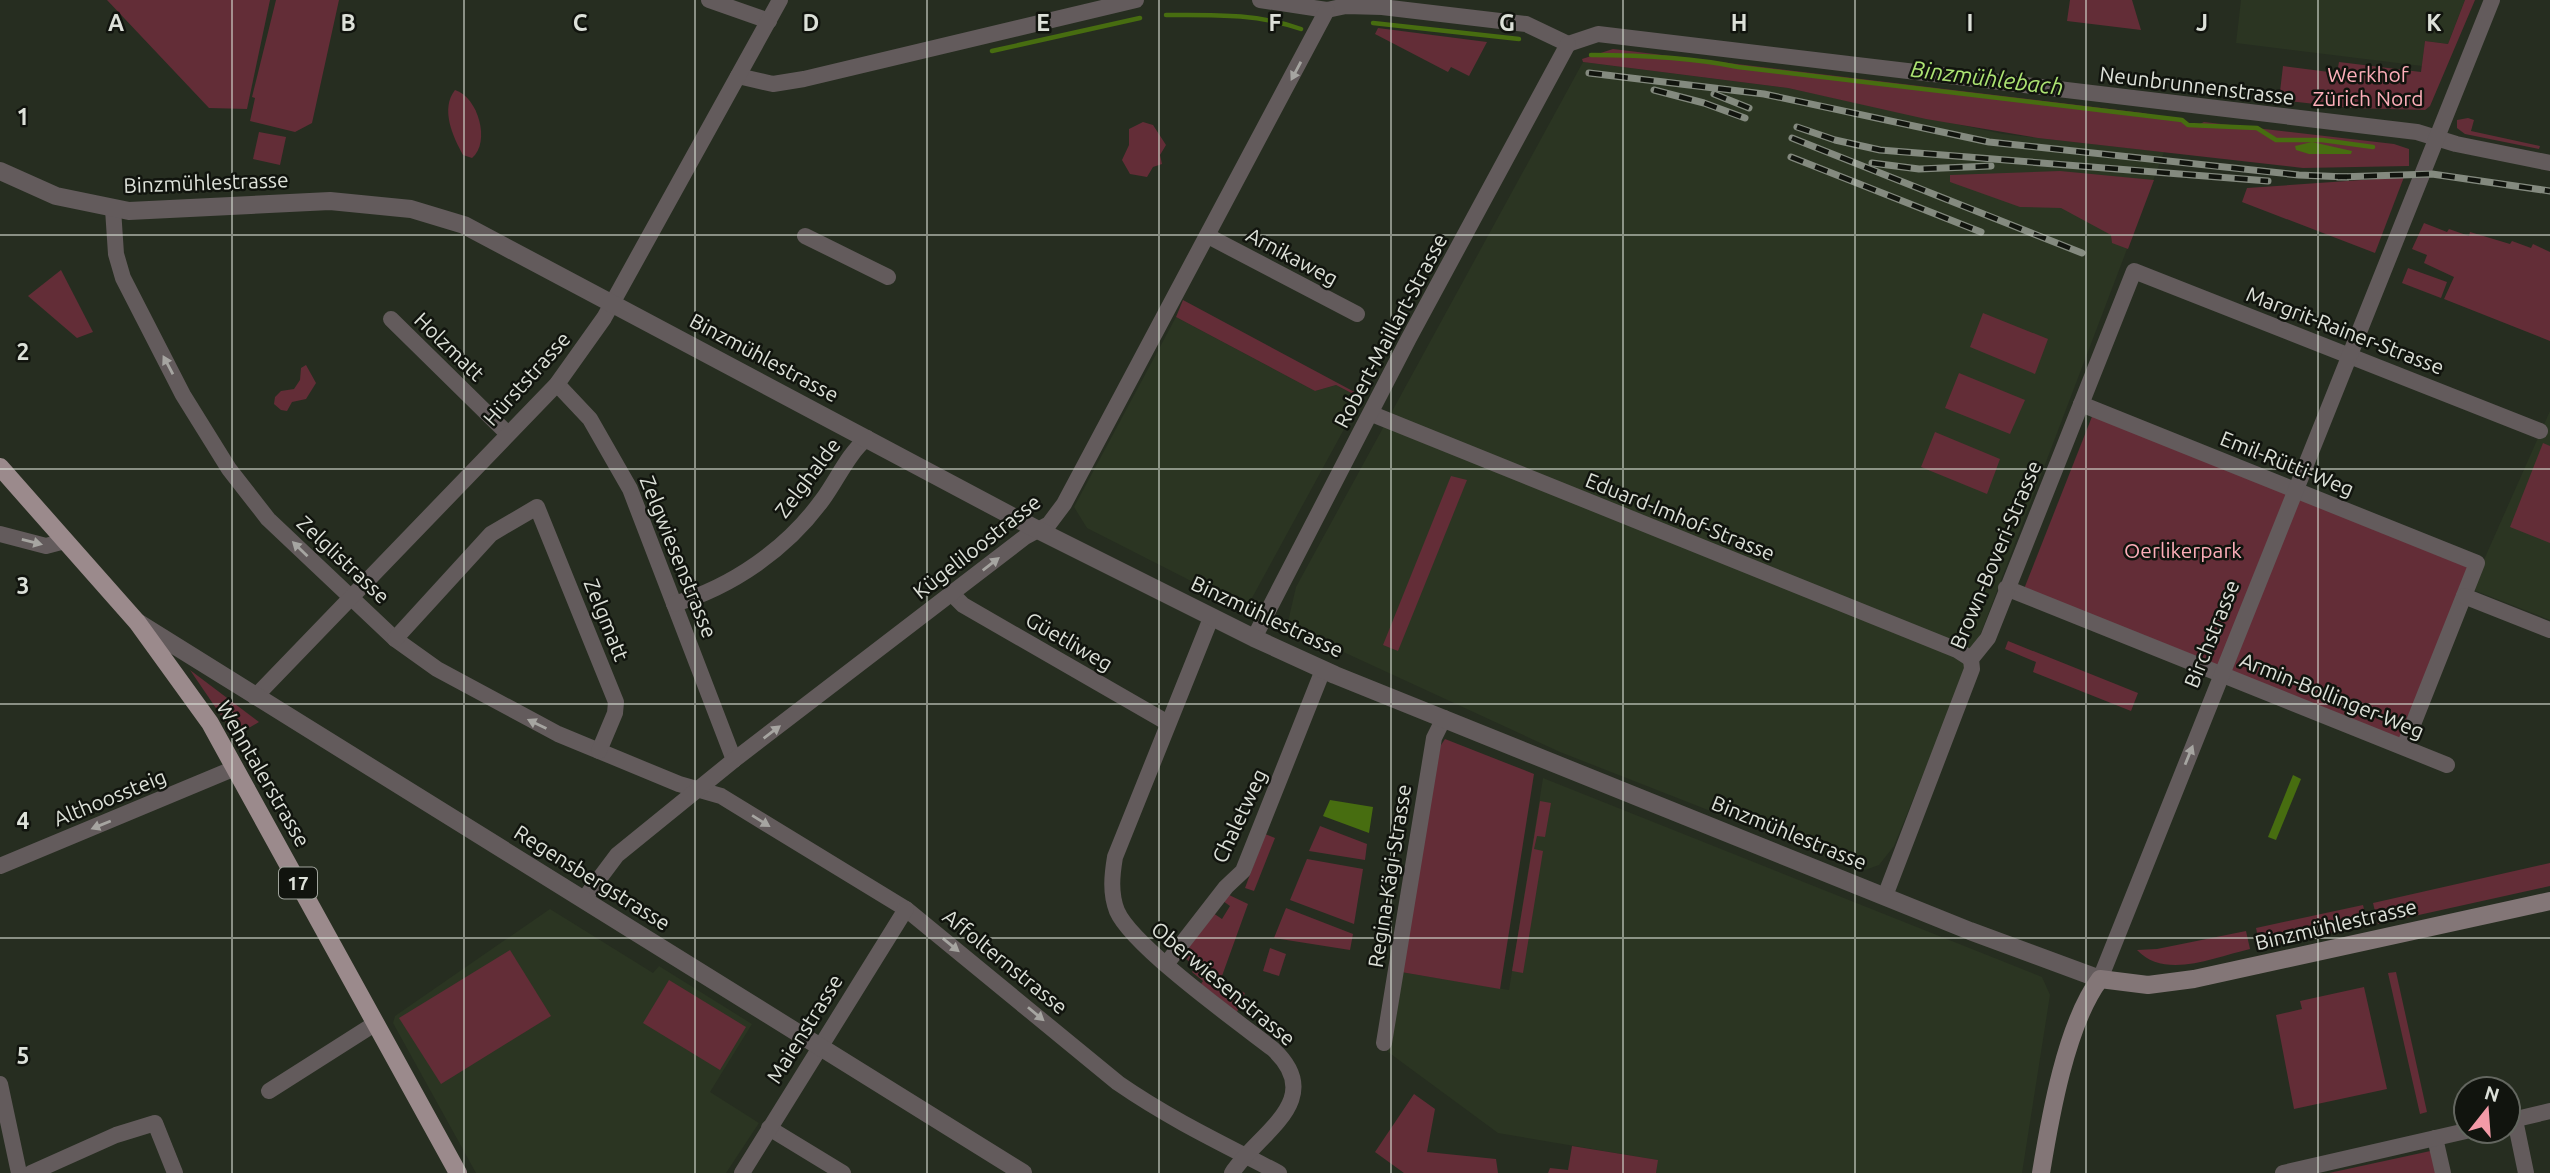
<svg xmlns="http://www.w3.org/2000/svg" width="2550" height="1173" viewBox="0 0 2550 1173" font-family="Ubuntu,sans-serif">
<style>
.built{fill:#2b3522}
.green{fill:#632d37}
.water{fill:#476d10}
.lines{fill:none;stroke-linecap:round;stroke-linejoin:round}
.stream{stroke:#476d10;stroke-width:4.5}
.minor{stroke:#635b5c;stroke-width:16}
.tertiary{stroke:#635b5c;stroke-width:18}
.secondary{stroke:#837677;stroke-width:18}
.primary{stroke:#9b8a8c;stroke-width:18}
.rail-casing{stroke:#848a7f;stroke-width:7}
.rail{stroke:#11140e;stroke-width:4.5;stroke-dasharray:13;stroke-linecap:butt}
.oneway{fill:#a6a5a1}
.grid{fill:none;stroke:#dde1d9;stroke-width:2;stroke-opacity:0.55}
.labels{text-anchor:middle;stroke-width:5;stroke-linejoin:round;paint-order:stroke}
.shield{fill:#11140e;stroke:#a0a49c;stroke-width:2}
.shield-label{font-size:19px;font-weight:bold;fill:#dde1d9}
.park-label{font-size:21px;fill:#fdaeb9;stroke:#11140e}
.street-label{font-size:21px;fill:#dde1d9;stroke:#11140e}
.water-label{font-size:23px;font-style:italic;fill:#ade473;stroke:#11140e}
.grid-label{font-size:23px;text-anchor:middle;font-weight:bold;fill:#dde1d9;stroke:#11140e;stroke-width:5;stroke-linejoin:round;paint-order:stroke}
</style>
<rect width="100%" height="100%" fill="#262d20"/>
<g class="built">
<path d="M2241 0H2465L2448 44 2425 41 2422 66 2236 43Z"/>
<path d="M1583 62 1788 88 2003 134 2164 152 1982 630 1894 846 1879 865 1865 870 1851 866 1560 752 1287 626 1296 587Z"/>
<path d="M1176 317 1315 391 1336 385 1361 398 1246 609 1087 528 1074 507Z"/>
<path d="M2550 411V620L2471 589Z"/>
<path d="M1543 778 2042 977 2050 995 2022 1173H1656L1657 1160 1498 1133 1388 1052 1401 972 1509 990Z"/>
<path d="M550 909 653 973 659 966 752 1024 710 1092 759 1123 726 1173H476L393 1023 395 1016Z"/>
</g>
<g class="green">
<path d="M107 0H270L247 109 209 108Z"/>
<path d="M276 0H339L312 123 295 132 250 121 255 98 252 97Z"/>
<path d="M2070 0H2132L2141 30 2067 21Z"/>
<path d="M2465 0H2475L2430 106 2425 110 2351 108 2279 100 2283 66 2337 73 2339 62 2421 72 2425 41 2448 44Z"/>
<path d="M1378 28 1487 42 1469 76 1451 67 1448 72 1375 34Z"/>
<path d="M1613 49 2143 113 2198 125 2204 122 2394 144 2409 149V166L2303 168 2038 138 1926 119 1788 88 1583 62 1582 59Z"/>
<path d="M455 90C478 97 491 142 472 158L463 155C453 137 440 109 455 90Z"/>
<path d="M2468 118 2474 120 2471 131 2540 146 2539 149 2465 134 2457 128V120Z"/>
<path d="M1143 122 1153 125 1166 145 1160 155 1162 164 1153 167 1147 177 1130 174 1122 160 1129 145V129Z"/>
<path d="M259 132 286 137 280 165 253 159Z"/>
<path d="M2060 171 2154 180 2128 249 2112 243 2111 235 2061 208 2020 207 1950 182V175Z"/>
<path d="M2404 177 2375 253 2242 202 2247 188Z"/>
<path d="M2424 223 2447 232 2449 229 2469 236 2470 232 2510 244 2512 241 2531 248 2533 244 2550 252V341L2444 299 2454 277 2424 263 2427 255 2412 249Z"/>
<path d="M2408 268 2447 282 2441 298 2402 283Z"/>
<path d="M61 270 93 332 77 338 28 296Z"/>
<path d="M1183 300 1362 396 1361 398 1336 385 1315 391 1176 317Z"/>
<path d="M1983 313 2048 339 2035 374 1970 347Z"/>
<path d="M306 365 316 383 306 399 292 402 287 411 281 410 274 404 275 397 281 391 294 389 300 380 301 368Z"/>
<path d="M1959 373 2025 400 2010 434 1945 408Z"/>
<path d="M2093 414 2470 565 2401 739 2024 589Z"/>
<path d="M1935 432 2000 459 1987 494 1921 467Z"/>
<path d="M2543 443 2550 446V543L2510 527Z"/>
<path d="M1451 476 1467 480 1398 651 1383 645Z"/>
<path d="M2008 641 2138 693 2131 711 2033 672 2036 662 2005 649Z"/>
<path d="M190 670 259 722 235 736Z"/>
<path d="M1445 739 1534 774 1500 989 1401 972 1439 748Z"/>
<path d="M1540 801 1551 803 1545 837 1537 836 1534 849 1543 851 1523 973 1512 971Z"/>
<path d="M1320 826 1367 844 1365 860 1309 851Z"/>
<path d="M1265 834 1275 838 1254 891 1245 888Z"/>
<path d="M1307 859 1363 869 1354 924 1290 900Z"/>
<path d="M2550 863V886L2378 924 2373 903Z"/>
<path d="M1227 894 1248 904 1218 987 1238 995 1240 991 1245 993 1237 1012 1201 984 1203 981 1192 972 1196 967 1181 955 1213 913 1222 919 1230 906 1223 901Z"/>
<path d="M2363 905 2368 926 2260 947 2256 928Z"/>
<path d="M1286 908 1353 934 1350 950 1274 938Z"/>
<path d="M2246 931 2250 949C2215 957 2165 980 2137 950L2157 949Z"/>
<path d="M1270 948 1286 954 1279 976 1263 971Z"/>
<path d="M510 950 551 1016 441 1084 399 1018Z"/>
<path d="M2396 972 2427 1112 2420 1114 2388 973Z"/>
<path d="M669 980 746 1027 720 1070 643 1023Z"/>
<path d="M2364 987 2387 1089 2294 1109 2276 1015 2302 1009 2300 1001Z"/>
<path d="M1414 1094 1435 1109 1427 1152 1496 1159 1498 1173H1404L1375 1152Z"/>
<path d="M1572 1146 1658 1160 1656 1173H1548L1550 1168 1568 1170Z"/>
<path d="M2435 1150 2440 1173H2329Z"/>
</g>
<g class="water">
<path d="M2312 142 2352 151 2351 154H2309L2296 150 2295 146Z"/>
<path d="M2293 775 2301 779 2276 840 2268 837Z"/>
<path d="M1330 800 1373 807 1369 833 1323 816Z"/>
</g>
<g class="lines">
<g class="stream">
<path d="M1166 15C1212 15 1256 13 1301 29"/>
<path d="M1373 23 1519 39"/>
<path d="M992 51 1140 18"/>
<path d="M1591 55C1641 55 1689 57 1738 67L2182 120 2188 125 2257 128 2276 140H2322L2373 147"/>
</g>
<g class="minor">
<path d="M709 0 769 21"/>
<path d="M1260 0 1327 10 1346 6 1382 7 1526 24 1568 44"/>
<path d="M1568 44 1598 34 2417 132 2456 144 2550 163"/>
<path d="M738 76 773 84 804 79 1136 0"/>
<path d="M113 209 116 254 123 278 183 395 229 469 268 519 395 639 437 669 558 734 679 784 721 796 906 909 1118 1083C1170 1119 1223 1144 1279 1173"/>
<path d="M805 236 888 277"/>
<path d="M1208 236 1357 314"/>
<path d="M391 319 508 434"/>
<path d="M557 384 590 419 630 489 734 760"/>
<path d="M2081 404 2477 563 2404 747"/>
<path d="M1372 414 1957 650 1971 659"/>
<path d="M0 534 46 546 65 541"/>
<path d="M2006 588 2447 765"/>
<path d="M952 594 963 605 1168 723"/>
<path d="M2464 596 2550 630"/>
<path d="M674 604C732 587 787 549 823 499 837 480 848 454 867 438"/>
<path d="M1211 618 1115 857C1112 875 1110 893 1117 911 1132 946 1238 1022 1273 1049 1328 1100 1258 1133 1232 1173"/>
<path d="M1254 638 1409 338 1568 44"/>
<path d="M395 639 491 534 537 507 616 702 615 713 599 751"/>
<path d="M255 697 557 384 604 318 780 0"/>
<path d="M0 866 235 768"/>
<path d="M1885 896 1972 669 1971 659 1988 638 2134 271 2540 431"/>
<path d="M584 899 617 855 734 760 1025 537 1049 524 1064 504 1327 10"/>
<path d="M1167 963 1226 887 1243 871 1323 670"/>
<path d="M2100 979 2492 0"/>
<path d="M1384 1043 1434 738 1444 718"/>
<path d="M0 1084 19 1173"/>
<path d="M269 1091 376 1023"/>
<path d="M2515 1120 2526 1173"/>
<path d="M2508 1121 2550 1111"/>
<path d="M769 1128 843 1173"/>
<path d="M2435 1138 2443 1173"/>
<path d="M31 1173 116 1135 155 1123 175 1173"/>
<path d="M742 1173 906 909"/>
<path d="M2283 1173 2466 1131"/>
</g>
<g class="tertiary">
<path d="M0 171 56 196 129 211 330 201 411 209 464 225 1038 530 1254 638 1335 675 1970 931 2100 979"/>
<path d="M137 622 1023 1173"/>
</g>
<path class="secondary" d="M2041 1173C2050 1118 2066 1024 2100 979L2148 985 2194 979 2550 901"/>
<path class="primary" d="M0 467 137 622 210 723 458 1173"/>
<g class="rail-casing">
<g id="rail">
<path d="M1589 73 1764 94 1989 142 2299 175 2347 177"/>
<path d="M1654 90 1704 103 1745 118"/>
<path d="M1714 94 1749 108"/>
<path d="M1797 127 1835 140 1880 150 2268 181"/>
<path d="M1792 138 2082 253"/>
<path d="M1791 157 1981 232"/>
<path d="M1872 163 1919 169 1991 166"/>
<path d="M2338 177 2432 174 2550 191"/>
</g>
</g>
<use href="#rail" class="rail"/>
</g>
<defs><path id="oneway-solid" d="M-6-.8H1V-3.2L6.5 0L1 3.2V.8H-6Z" transform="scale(1.75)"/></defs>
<g class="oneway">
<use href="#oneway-solid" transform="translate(1296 71) rotate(118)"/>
<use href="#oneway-solid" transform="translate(168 365) rotate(-118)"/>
<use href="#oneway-solid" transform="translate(32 542) rotate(14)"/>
<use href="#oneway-solid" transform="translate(300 549) rotate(-136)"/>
<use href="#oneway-solid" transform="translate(991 564) rotate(-38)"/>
<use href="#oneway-solid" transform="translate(537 724) rotate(-154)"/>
<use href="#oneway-solid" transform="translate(772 732) rotate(-37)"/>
<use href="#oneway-solid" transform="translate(2189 755) rotate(-68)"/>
<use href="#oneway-solid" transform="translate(761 821) rotate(32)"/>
<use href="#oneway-solid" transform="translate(101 825) rotate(158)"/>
<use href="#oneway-solid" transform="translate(951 945) rotate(39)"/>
<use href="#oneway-solid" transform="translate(1036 1014) rotate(40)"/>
</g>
<path class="grid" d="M232 0V1173M464 0V1173M695 0V1173M927 0V1173M1159 0V1173M1391 0V1173M1623 0V1173M1855 0V1173M2086 0V1173M2318 0V1173M0 235H2550M0 469H2550M0 704H2550M0 938H2550"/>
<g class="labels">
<rect class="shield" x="279" y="867.5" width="38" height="31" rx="5"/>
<g class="shield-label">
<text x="298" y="890">17</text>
</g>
<g class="park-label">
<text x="2368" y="82">Werkhof<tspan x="2368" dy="24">Zürich Nord</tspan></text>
<text x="2183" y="558">Oerlikerpark</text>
</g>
<g class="street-label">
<text transform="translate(2197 86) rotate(7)" y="7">Neunbrunnenstrasse</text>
<text transform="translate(206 183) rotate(-2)" y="7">Binzmühlestrasse</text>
<text transform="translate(1292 257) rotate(28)" y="7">Arnikaweg</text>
<text transform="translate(1391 331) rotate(-62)" y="7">Robert-Maillart-Strasse</text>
<text transform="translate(2345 331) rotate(21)" y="7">Margrit-Rainer-Strasse</text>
<text transform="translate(449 347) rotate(44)" y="7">Holzmatt</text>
<text transform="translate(764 358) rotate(28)" y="7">Binzmühlestrasse</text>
<text transform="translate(527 379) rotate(-48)" y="7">Hürststrasse</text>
<text transform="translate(2287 464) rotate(22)" y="7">Emil-Rütti-Weg</text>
<text transform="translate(808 478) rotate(-53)" y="7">Zelghalde</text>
<text transform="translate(1680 517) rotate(22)" y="7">Eduard-Imhof-Strasse</text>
<text transform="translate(977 547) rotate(-38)" y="7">Kügeliloostrasse</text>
<text transform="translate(1996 555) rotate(-67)" y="7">Brown-Boveri-Strasse</text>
<text transform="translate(678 557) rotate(68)" y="7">Zelgwiesenstrasse</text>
<text transform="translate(343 560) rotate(43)" y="7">Zelglistrasse</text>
<text transform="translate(1267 617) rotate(25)" y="7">Binzmühlestrasse</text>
<text transform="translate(606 620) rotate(68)" y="7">Zelgmatt</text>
<text transform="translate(2212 634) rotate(-68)" y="7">Birchstrasse</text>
<text transform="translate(1069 642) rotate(30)" y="7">Güetliweg</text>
<text transform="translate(2332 696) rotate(22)" y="7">Armin-Bollinger-Weg</text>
<text transform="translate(263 774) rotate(60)" y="7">Wehntalerstrasse</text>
<text transform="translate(110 798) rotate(-22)" y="7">Althoossteig</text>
<text transform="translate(1240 816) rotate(-65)" y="7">Chaletweg</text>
<text transform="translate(1789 833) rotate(22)" y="7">Binzmühlestrasse</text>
<text transform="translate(1390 876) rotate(-81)" y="7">Regina-Kägi-Strasse</text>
<text transform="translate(592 878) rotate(32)" y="7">Regensbergstrasse</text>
<text transform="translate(2336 925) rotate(-13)" y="7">Binzmühlestrasse</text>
<text transform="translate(1005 962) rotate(39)" y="7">Affolternstrasse</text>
<text transform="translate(1223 984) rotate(40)" y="7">Oberwiesenstrasse</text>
<text transform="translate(805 1029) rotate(-58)" y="7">Maienstrasse</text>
</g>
<g class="water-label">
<text transform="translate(1987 78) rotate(7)" y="8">Binzmühlebach</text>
</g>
</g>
<g class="grid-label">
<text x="116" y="31">A</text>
<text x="348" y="31">B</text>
<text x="580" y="31">C</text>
<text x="811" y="31">D</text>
<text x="1043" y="31">E</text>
<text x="1275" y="31">F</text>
<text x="1507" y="31">G</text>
<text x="1739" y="31">H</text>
<text x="1970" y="31">I</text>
<text x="2202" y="31">J</text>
<text x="2434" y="31">K</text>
<text x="23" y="125">1</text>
<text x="23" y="360">2</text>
<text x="23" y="594">3</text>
<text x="23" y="829">4</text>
<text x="23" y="1064">5</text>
</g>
<g transform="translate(2487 1110) rotate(17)"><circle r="33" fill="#11140e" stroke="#63665f" stroke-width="2"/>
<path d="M0-5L12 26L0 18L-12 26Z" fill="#f39aa7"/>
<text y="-10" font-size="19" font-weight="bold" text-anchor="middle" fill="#dde1d9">N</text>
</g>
</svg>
